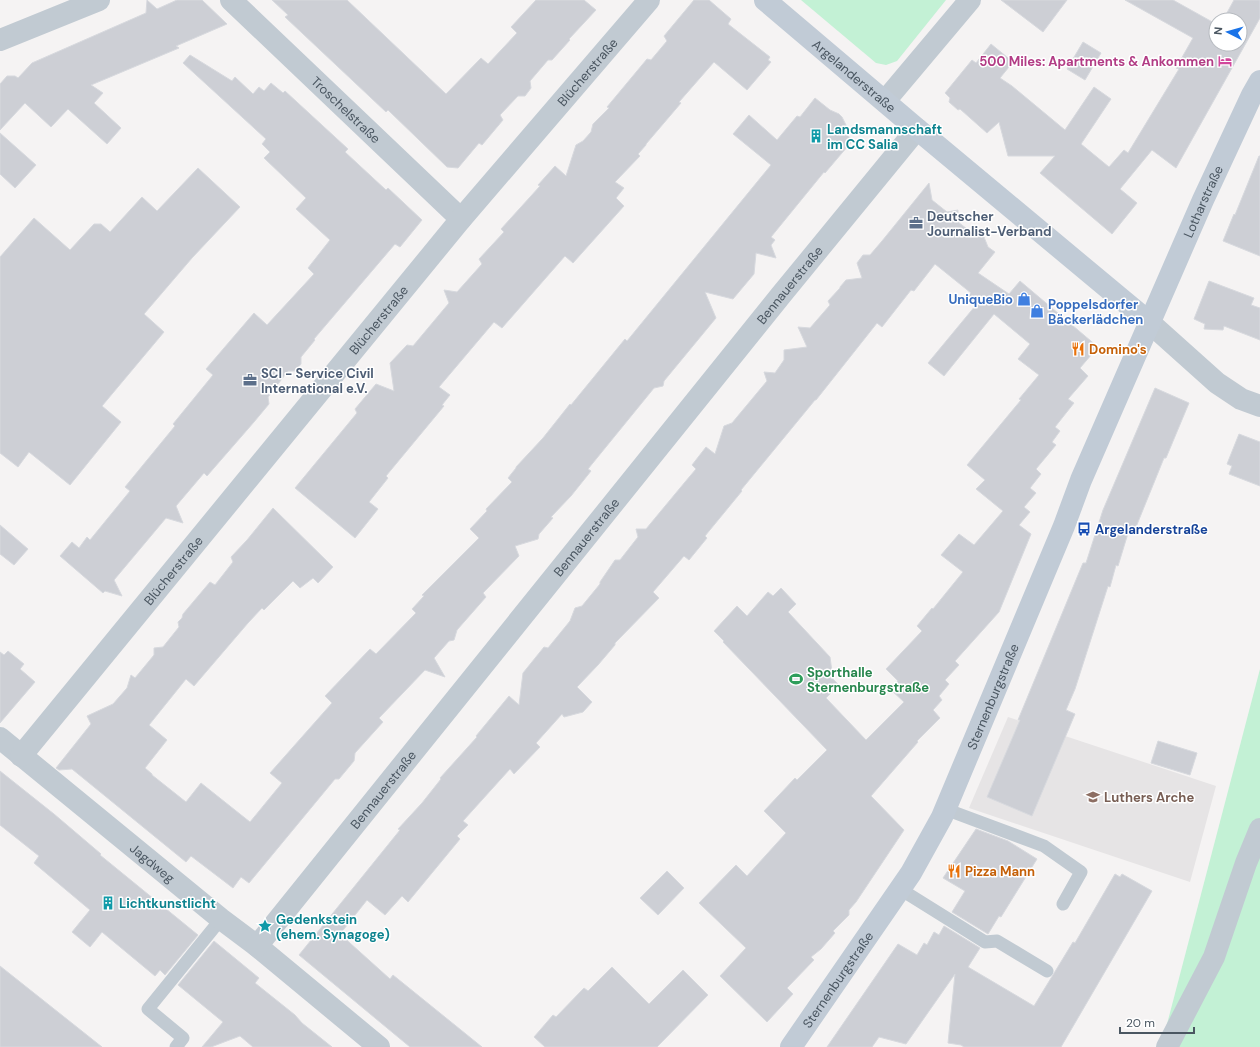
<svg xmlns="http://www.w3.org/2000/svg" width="1260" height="1047" viewBox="0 0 1260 1047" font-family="'DM Sans',sans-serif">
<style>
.education{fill:#e6e4e5}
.green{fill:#c3f1d5}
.building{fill:#cdcfd5;stroke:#d7d9de}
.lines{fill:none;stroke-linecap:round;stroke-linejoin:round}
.lane{stroke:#c1cad2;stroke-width:13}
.street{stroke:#c1cad2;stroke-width:22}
.secondary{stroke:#c1cbd6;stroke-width:22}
.labels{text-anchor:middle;stroke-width:3;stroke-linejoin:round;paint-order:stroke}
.hotel-label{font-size:13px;font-weight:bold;fill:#b23c85;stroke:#fff;text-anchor:end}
.street-label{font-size:13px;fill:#4a5661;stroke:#fff}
.culture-label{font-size:13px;font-weight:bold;fill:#0d838f;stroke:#fff;text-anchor:start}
.service-label{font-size:13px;font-weight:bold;fill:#4e5e75;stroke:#fff;text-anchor:start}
.shop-label{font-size:13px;font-weight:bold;fill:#366cbe;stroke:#fff;text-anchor:end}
.food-label{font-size:13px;font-weight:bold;fill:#c56008;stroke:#fff;text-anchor:start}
.transit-label{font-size:13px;font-weight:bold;fill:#164399;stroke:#fff;text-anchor:start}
.leisure-label{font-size:13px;font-weight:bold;fill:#27864d;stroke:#fff;text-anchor:start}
.education-label{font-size:13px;font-weight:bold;fill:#785e54;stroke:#fff;text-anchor:start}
</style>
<rect width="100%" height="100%" fill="#f5f3f3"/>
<path class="education" d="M1008 717 1216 786 1190 882 969 808Z"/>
<g class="green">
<path d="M801 0H946L897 61 886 65 876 63Z"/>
<path d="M1260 669V1047H1161Z"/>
</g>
<g class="building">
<path d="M147 0 157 9 177 0H202L227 24 176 46 179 48 91 85 103 93 94 103 121 128 107 144 68 109 51 127 25 103 0 130V84L7 76H15L18 78 32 63 146 13Z"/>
<path d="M272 0H347L446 94 481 58 488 64 517 33 511 27 536 0H584L596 10 569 39 570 40 552 60H548L530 81 531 88 525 96H518L500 115 503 120 482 145 479 143 458 168 447 167 388 110 386 112 285 17 288 15Z"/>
<path d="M694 0H709L731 19 728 24 770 57 768 60 771 62 747 90 714 62 679 102 681 103 646 144V145L638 154 640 156 615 182 624 188 616 198 624 206 573 263 565 256 502 328 494 322 439 387 450 395 442 405 444 406 386 476 388 478 369 502 378 509 355 538 295 488 357 413 355 409 376 384 394 391 390 363 407 345 413 346 449 303 444 290 457 292 482 264 479 259 504 232 501 229 540 186 538 185 555 166 566 176 576 145 583 141 591 132 593 124 609 108 607 107 647 59 651 60 667 41 664 36Z"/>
<path d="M1001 0H1067L1043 32Z"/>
<path d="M1125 0H1173L1216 24V44H1240V20H1223L1234 0H1260V18L1176 168 1152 150 1120 189 1137 203 1112 234 1040 173 1055 156H1008L999 122 987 133 960 109 958 110 949 102 950 98 945 93 972 60 976 63 991 44 1013 62 1000 78 1012 86 1065 130 1094 87 1111 99 1081 144 1109 167 1124 150 1128 153 1179 69 1176 68 1193 38Z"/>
<path d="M1083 42 1101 53 1085 80 1067 69Z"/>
<path d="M190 55 232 81 235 77 253 94 259 87 264 91 271 83 283 93 285 91 348 149 345 152 359 165 386 190 388 188 422 220 400 247 395 244 314 339 315 340 301 357V364L295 371H288L268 397 269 404 254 422 207 476 204 473 176 506 183 523 166 518 114 580 122 596 105 591 103 593 60 556 72 542 79 548 87 537 90 540 130 491 125 487 175 426 173 424 213 375 206 369 254 313 267 325 314 274 308 268 330 240 296 209 306 198 264 158 270 152 262 144 266 139 183 63Z"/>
<path d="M815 98 830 110 839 114 842 117 847 127 843 132 853 140 825 173 824 172 771 237 775 240 771 245 776 258 756 253 754 274 733 299 705 292 716 318 664 381 663 386 654 388 588 469 591 471 571 496 551 517 553 518 539 534 538 539 515 546 519 556 483 593 486 597 457 630 454 640 449 641 434 658 445 677 425 670 379 718 383 722 355 753 354 761 339 779H335L249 883 241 877 233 888 191 856 186 862 72 769 59 770 56 768 91 724 87 716 113 704 127 688 131 675 135 678 154 655V648L163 647 179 627 178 622 182 618 183 614 210 582 215 585 233 562 231 557 247 540 273 508 333 567 318 583 313 578 300 588 293 581 264 610 262 608 248 623 194 686 186 679 149 725 167 740 145 768 152 774V775L186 802 201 783 250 822 282 783 270 773 332 703 325 696 370 649 376 654 416 613 412 609 424 596 422 595 479 538 470 529 487 511 486 509 512 482 508 478 516 468V467L543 438 570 404 571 405 625 339 627 341 771 165 733 134 749 115 777 140 797 116 800 117Z"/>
<path d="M0 133 36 165 15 188 0 174Z"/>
<path d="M1259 156H1260V256L1223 241 1234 214 1235 215Z"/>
<path d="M198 168 240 207 192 258 144 314 164 332 102 406 121 422 70 485 29 452 18 467 0 453V257L34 218 70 250 94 224H101L110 232 142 197 157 211Z"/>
<path d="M929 183 932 200 947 212 958 210V222L971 232 984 237 988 247 995 252 978 273 1009 294 1020 281 1098 347 1080 368 1088 376 1068 399 1074 403 1055 427 1060 431 1052 442 1056 445 1036 469 1041 474 1030 488 1036 493 1024 507 1030 512 1019 525 1031 534 999 612 955 661 959 665 945 680 949 684 939 696 942 700 933 710 940 718 917 741 918 742 871 796 904 830 856 902 849 910V915L833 931 835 933 821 949 811 957 814 960 787 988 793 994 767 1022 720 976 746 948 699 903 736 865 747 876 786 833 764 811 795 778 797 780 827 750 723 642 724 641 714 631 737 606 747 616 768 592 773 596 781 588 796 604 788 612 830 657 833 679 839 685 826 698 866 740 904 702 890 689 898 681 886 669 922 631 917 626 932 608 933 609 963 572 941 555 959 534 974 545 1003 511 976 489 985 480 967 465 1021 400 1019 399 1039 375 1018 359 1030 344 994 314 944 376 928 363 976 305 966 298 971 293 935 264 914 291 911 290 882 327 877 323 816 400H815L741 490 742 491 705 536 707 538 689 560 684 556 653 592 659 598 615 643V645L598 665 577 687 592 702 583 712 564 717 562 714 536 743 540 747 514 774 510 769 463 821 468 825 457 836 460 839 408 902 402 896 385 915 367 900 340 934 390 979 393 975 482 1047H410L299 955 400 830 398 829 422 803 441 779 440 778 477 737 476 736 509 696 519 705 523 673 544 647 548 648 570 621 575 608 582 606 600 584V582L615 560H620L638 537 636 529H646L685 482 696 469 692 465 706 447 715 454 724 426 732 423 767 381 764 372 775 373 784 360V350L807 347 798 327 810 328 830 305 828 301 840 288V287L846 280 862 278 857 263 863 255H870L882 241Z"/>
<path d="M1209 281 1254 298 1251 305 1260 308V340L1224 326 1223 330 1204 329 1205 324 1194 319Z"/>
<path d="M1155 388 1189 403 1166 458H1164L1134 532 1129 530 1118 566 1116 565 1110 587 1108 586 1075 689 1066 710 1075 714 1032 816 987 797 1020 720H1018L1083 563H1086L1103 510Z"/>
<path d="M1239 434 1260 442V486L1229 474 1232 466 1227 464Z"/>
<path d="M0 525 28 549 14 565 0 554Z"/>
<path d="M8 651 24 664 20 669 35 682 0 723V652L4 655Z"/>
<path d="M1158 741 1197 753 1190 775 1151 763Z"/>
<path d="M0 771 54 814 101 854 100 855 198 935 165 975 160 970 155 976 102 932 90 947 72 932 90 910 34 863 39 856 0 825Z"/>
<path d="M976 829 1008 841 1037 859 1001 917 999 916 988 934 952 912 965 891 943 878Z"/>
<path d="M667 871 684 888 658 915 640 898Z"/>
<path d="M1115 874 1120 877 1122 874 1152 891 1061 1047H964L961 1045 948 1043 955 974 906 1044 879 1037 872 1047H827L898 944 917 955 924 943 927 945 934 932 939 935 944 926 980 948 968 967 1034 1006 1073 942 1075 943Z"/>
<path d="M214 941 259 978 255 983 295 1015 302 1023 332 1047H253L240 1036 211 1047H202L223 1022 178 985Z"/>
<path d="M0 966 102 1047H0Z"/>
<path d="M612 967 649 1004 683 970 708 995 657 1047H545L534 1037 553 1015 556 1017 584 988 588 991Z"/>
</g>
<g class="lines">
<g class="lane">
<path d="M945 809 1044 846 1081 872 1063 904"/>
<path d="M900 889 985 942 997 941 1047 971"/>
<path d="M176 1047 183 1038 148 1009 221 919"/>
</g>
<g class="street">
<path id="s1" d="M231 0 461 219"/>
<path d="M0 40 99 0"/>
<path d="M885 101 970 0"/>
<path d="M1150 323 1217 383 1241 399 1260 406"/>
<path id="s2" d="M0 738 221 919 257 946 379 1047"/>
<path id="s3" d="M21 756 461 219 649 0"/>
<path id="s4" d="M257 946 781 295 917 129"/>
<path d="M1167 1047 1214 957 1246 863 1260 829"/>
</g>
<g class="secondary">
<path id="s5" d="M765 0 917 129 1150 323"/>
<path id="s6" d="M791 1047 911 873 942 817 1064 526 1081 480 1203 200 1252 95 1260 81"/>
</g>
</g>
<defs>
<g id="hotel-bare" transform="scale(1.08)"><path d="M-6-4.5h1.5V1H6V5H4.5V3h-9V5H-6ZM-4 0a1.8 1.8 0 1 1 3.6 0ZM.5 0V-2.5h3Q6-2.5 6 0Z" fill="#d1479c" stroke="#fff" stroke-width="2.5" paint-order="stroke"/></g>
<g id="building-bare" transform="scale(1.08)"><path d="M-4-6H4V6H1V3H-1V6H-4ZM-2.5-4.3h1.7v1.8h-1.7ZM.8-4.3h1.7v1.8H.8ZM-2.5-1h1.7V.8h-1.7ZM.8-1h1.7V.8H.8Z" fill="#0f9aa8" stroke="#fff" stroke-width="2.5" paint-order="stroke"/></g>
<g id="office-bare" transform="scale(1.08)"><path d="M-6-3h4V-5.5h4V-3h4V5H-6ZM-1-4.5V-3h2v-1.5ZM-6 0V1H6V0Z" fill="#5c6f8a" stroke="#fff" stroke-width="2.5" paint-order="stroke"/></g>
<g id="shop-bare" transform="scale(1.08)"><path d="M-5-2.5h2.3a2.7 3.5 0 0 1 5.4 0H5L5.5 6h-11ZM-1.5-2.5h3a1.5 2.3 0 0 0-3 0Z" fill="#3f7fe0" stroke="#fff" stroke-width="2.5" paint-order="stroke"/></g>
<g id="restaurant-bare" transform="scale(1.08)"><path d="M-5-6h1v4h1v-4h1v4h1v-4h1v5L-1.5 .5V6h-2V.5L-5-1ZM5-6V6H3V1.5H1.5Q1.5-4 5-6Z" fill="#e8710a" stroke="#fff" stroke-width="2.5" paint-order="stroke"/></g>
<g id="bus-bare" transform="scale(1.08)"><path d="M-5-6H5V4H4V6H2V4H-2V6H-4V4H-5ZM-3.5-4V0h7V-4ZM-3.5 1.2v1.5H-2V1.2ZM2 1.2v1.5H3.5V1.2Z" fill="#1a4fb4" stroke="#fff" stroke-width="2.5" paint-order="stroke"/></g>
<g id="stadium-bare" transform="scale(1.08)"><path d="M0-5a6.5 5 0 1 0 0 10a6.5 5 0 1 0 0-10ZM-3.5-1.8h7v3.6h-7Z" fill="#2e9e5b" stroke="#fff" stroke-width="2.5" paint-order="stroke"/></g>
<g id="school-bare" transform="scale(1.08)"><path d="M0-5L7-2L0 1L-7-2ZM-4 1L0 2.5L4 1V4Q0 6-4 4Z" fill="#8d6e63" stroke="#fff" stroke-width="2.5" paint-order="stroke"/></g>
<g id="sight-bare" transform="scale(1.08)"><path d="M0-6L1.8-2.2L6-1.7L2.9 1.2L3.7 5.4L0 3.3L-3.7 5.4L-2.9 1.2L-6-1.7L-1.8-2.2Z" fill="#0f9aa8" stroke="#fff" stroke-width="2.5" paint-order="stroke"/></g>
</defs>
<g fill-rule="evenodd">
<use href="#hotel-bare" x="1225" y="61"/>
<use href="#building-bare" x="816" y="136"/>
<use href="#office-bare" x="916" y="223"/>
<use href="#shop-bare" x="1024" y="299"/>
<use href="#shop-bare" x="1037" y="311"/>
<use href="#restaurant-bare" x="1078" y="349"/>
<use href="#office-bare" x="250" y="380"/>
<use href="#bus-bare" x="1084" y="529"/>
<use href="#stadium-bare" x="796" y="679"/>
<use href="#school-bare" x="1093" y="797"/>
<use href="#restaurant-bare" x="954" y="871"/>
<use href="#building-bare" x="108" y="903"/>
<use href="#sight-bare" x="265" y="926"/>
</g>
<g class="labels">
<g class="hotel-label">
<text x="1214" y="66">500 Miles: Apartments &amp; Ankommen</text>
</g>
<g class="street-label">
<text dy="5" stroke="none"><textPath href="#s3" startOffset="888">Blücherstraße</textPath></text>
<text dy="5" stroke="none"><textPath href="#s5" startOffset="117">Argelanderstraße</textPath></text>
<text dy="5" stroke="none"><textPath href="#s1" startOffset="159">Troschelstraße</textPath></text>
<text dy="5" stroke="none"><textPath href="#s6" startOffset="944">Lotharstraße</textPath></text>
<text dy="5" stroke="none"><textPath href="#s4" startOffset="849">Bennauerstraße</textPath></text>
<text dy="5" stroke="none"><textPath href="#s3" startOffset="564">Blücherstraße</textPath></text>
<text dy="5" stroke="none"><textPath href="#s4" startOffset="525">Bennauerstraße</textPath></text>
<text dy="5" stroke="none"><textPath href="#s3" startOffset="240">Blücherstraße</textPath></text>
<text dy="5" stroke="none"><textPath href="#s6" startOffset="406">Sternenburgstraße</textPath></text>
<text dy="5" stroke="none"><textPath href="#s4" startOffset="201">Bennauerstraße</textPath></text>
<text dy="5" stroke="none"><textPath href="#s2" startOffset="197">Jagdweg</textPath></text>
<text dy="5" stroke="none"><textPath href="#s6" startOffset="82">Sternenburgstraße</textPath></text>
</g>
<g class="culture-label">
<text x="827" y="134">Landsmannschaft<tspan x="827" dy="15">im CC Salia</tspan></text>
<text x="119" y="908">Lichtkunstlicht</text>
<text x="276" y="924">Gedenkstein<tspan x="276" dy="15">(ehem. Synagoge)</tspan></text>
</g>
<g class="service-label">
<text x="927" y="221">Deutscher<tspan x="927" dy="15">Journalist-Verband</tspan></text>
<text x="261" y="378">SCI - Service Civil<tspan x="261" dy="15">International e.V.</tspan></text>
</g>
<g class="shop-label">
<text x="1013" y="304">UniqueBio</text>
<text x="1048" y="309" text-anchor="start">Poppelsdorfer<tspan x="1048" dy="15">Bäckerlädchen</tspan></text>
</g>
<g class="food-label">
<text x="1089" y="354">Domino's</text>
<text x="965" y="876">Pizza Mann</text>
</g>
<g class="transit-label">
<text x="1095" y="534">Argelanderstraße</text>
</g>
<g class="leisure-label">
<text x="807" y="677">Sporthalle<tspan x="807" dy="15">Sternenburgstraße</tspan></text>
</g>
<g class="education-label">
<text x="1104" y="802">Luthers Arche</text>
</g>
</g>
<g transform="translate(1228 32) rotate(276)"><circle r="19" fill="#ffffff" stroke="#b7bbc0"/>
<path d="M0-3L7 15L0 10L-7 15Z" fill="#1a73e8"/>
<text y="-6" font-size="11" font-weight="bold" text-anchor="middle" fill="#4a5661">N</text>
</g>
<path d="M1120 1027v6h74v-6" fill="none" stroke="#4a5661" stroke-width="2"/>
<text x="1126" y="1027" font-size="12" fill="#4a5661" stroke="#ffffff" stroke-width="3" paint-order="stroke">20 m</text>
</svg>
